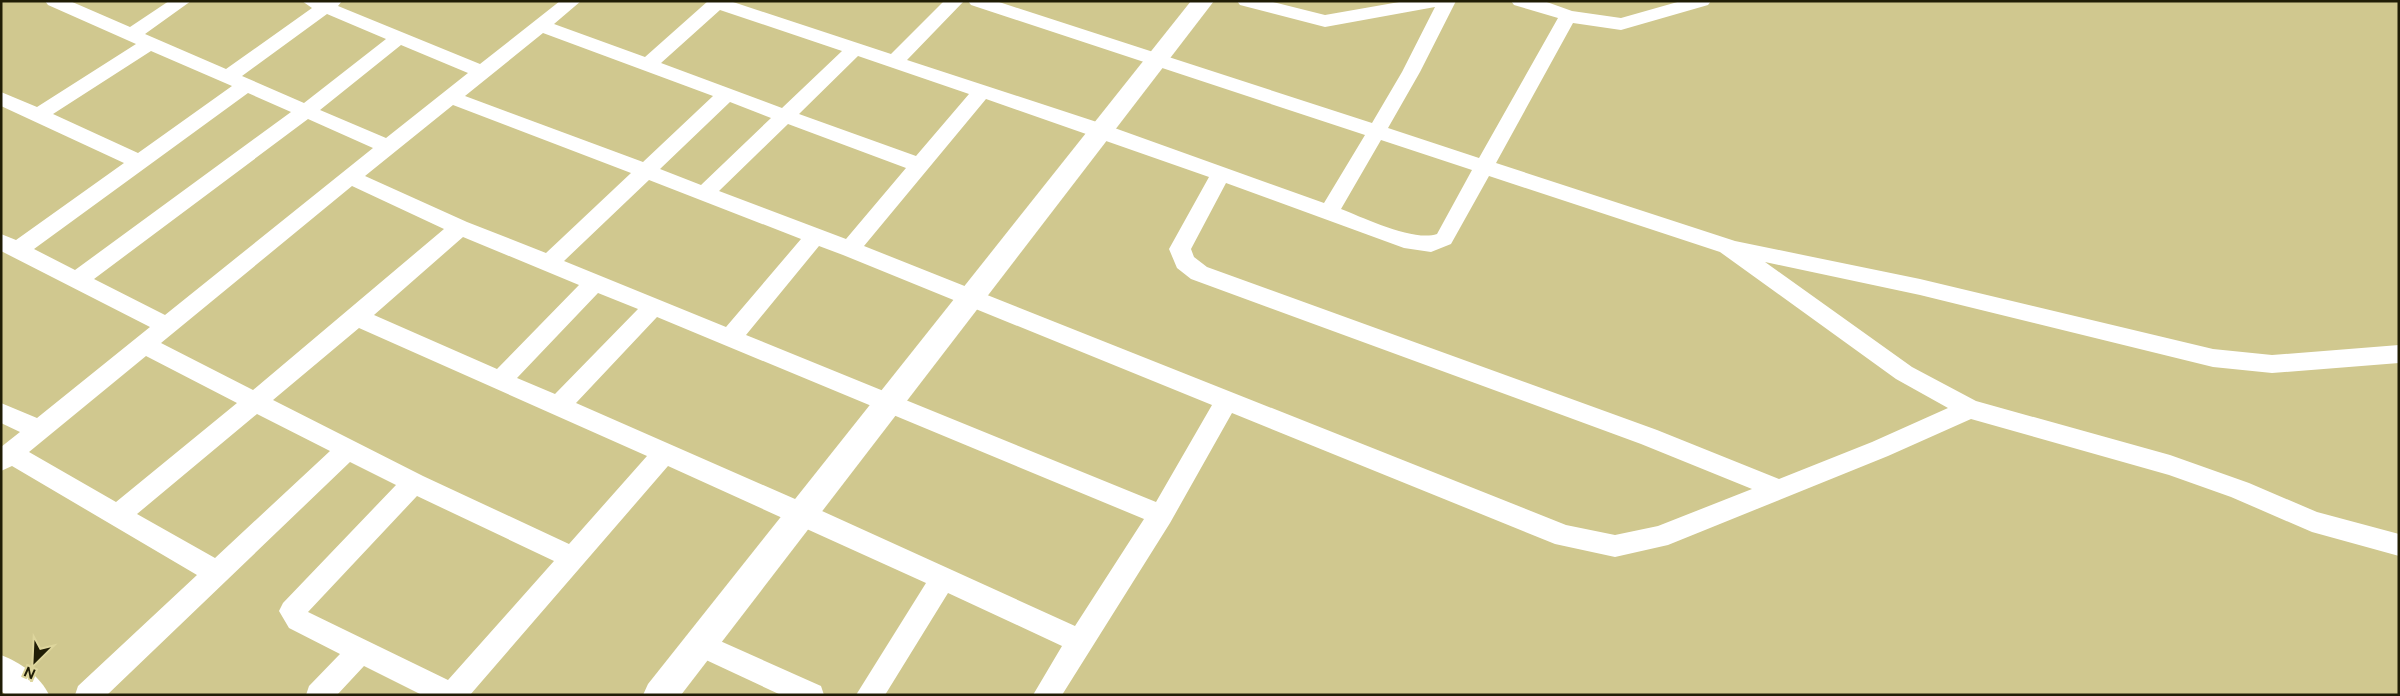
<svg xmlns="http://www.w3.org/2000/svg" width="2400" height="696" viewBox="0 0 2400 696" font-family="'Public Sans',sans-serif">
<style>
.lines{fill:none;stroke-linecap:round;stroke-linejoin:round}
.street{fill:#fff;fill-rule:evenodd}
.secondary{fill:#fff;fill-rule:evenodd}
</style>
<rect width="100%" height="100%" fill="#d0c88f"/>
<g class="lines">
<g class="street">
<path d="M45 1H70L130 27 169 1H191L145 34 226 69 312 8 302 1H342L338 6 480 64 560 1H581L554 24 645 57 708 1H730L891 54 944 1H964L907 60 1109 126 1324 203 1365 135 971 5 968 1H996L1372 123 1402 72 1435 7 1325 27 1240 5 1237 1H1269L1325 15 1405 1H1456L1420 72 1388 128 1479 158 1558 18 1514 5 1511 1H1544L1572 11 1621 18 1681 1H1711L1708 5 1621 30 1573 23 1496 163 1735 241 1920 279 2213 349 2272 355 2399 345V363L2272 373 2213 367 1920 295 1765 262 1912 367 1976 401 2170 455 2249 483 2317 512 2399 534V556L2312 532 2231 497 2169 475 1971 419 1888 456 1668 545 1615 557 1555 544 1232 413 1170 523 1062 695H1033L1062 646 948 593 885 695H856L926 583 668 466 470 695H422L364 666 337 695H306L309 686 340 654 289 628 279 611 283 603 396 485 350 462 107 695H75L78 686 197 575 12 466 1 471V447L20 432 1 423V403L37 418 150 327 1 251V234L16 240 124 163 1 106V92L37 107 136 44 48 5ZM720 10 842 51 782 108 661 63ZM327 14 386 39 304 103 242 76ZM543 33 713 96 643 162 465 96ZM401 45 468 73 386 138 320 110ZM151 51 232 86 138 153 53 114ZM858 56 969 94 916 156 799 114ZM248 93 291 112 75 270 34 249ZM986 99 1209 177 1169 249 1177 268 1191 279 1641 444 1752 489 1658 526 1615 535 1566 525 864 246ZM730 102 771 118 701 185 660 169ZM453 105 631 173 546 253 467 222 365 176ZM308 119 373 148 165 315 94 279ZM788 124 906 168 846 239 719 191ZM1381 140 1472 170 1437 234C1414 242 1364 218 1341 209ZM1489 176 1720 252 1896 379 1948 408 1872 442 1779 479 1657 430 1207 267 1194 257 1191 249 1226 183 1404 248 1431 252 1451 244ZM649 180 801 239 726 327 564 261ZM352 186 444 229 253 390 161 343ZM463 237 579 285 497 369 374 315ZM819 246 843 255 1212 405 1156 502 746 335ZM598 293 638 309 555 394 517 378ZM657 317 1144 519 1075 626 811 506 576 403ZM359 328 647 456 569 544 423 476 273 400ZM146 356 237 403 116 502 29 452ZM257 414 330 451 215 558 137 514ZM417 496 554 561 448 680 308 612Z"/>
<path d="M700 632 821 686 824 695H781L691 653 687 644 691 635Z"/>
</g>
<g class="secondary">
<path d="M1191 1H1214L681 695H643L648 684Z"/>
<path d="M1 655C20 662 41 677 49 695H6L1 691Z"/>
</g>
</g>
<rect width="2400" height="696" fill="none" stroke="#201d06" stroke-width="5"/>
<g transform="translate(35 661) rotate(204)" stroke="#ddd59c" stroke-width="4" paint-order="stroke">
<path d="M0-4L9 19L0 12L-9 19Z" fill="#201d06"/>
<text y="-8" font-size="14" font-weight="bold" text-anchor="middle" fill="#201d06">N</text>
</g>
</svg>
